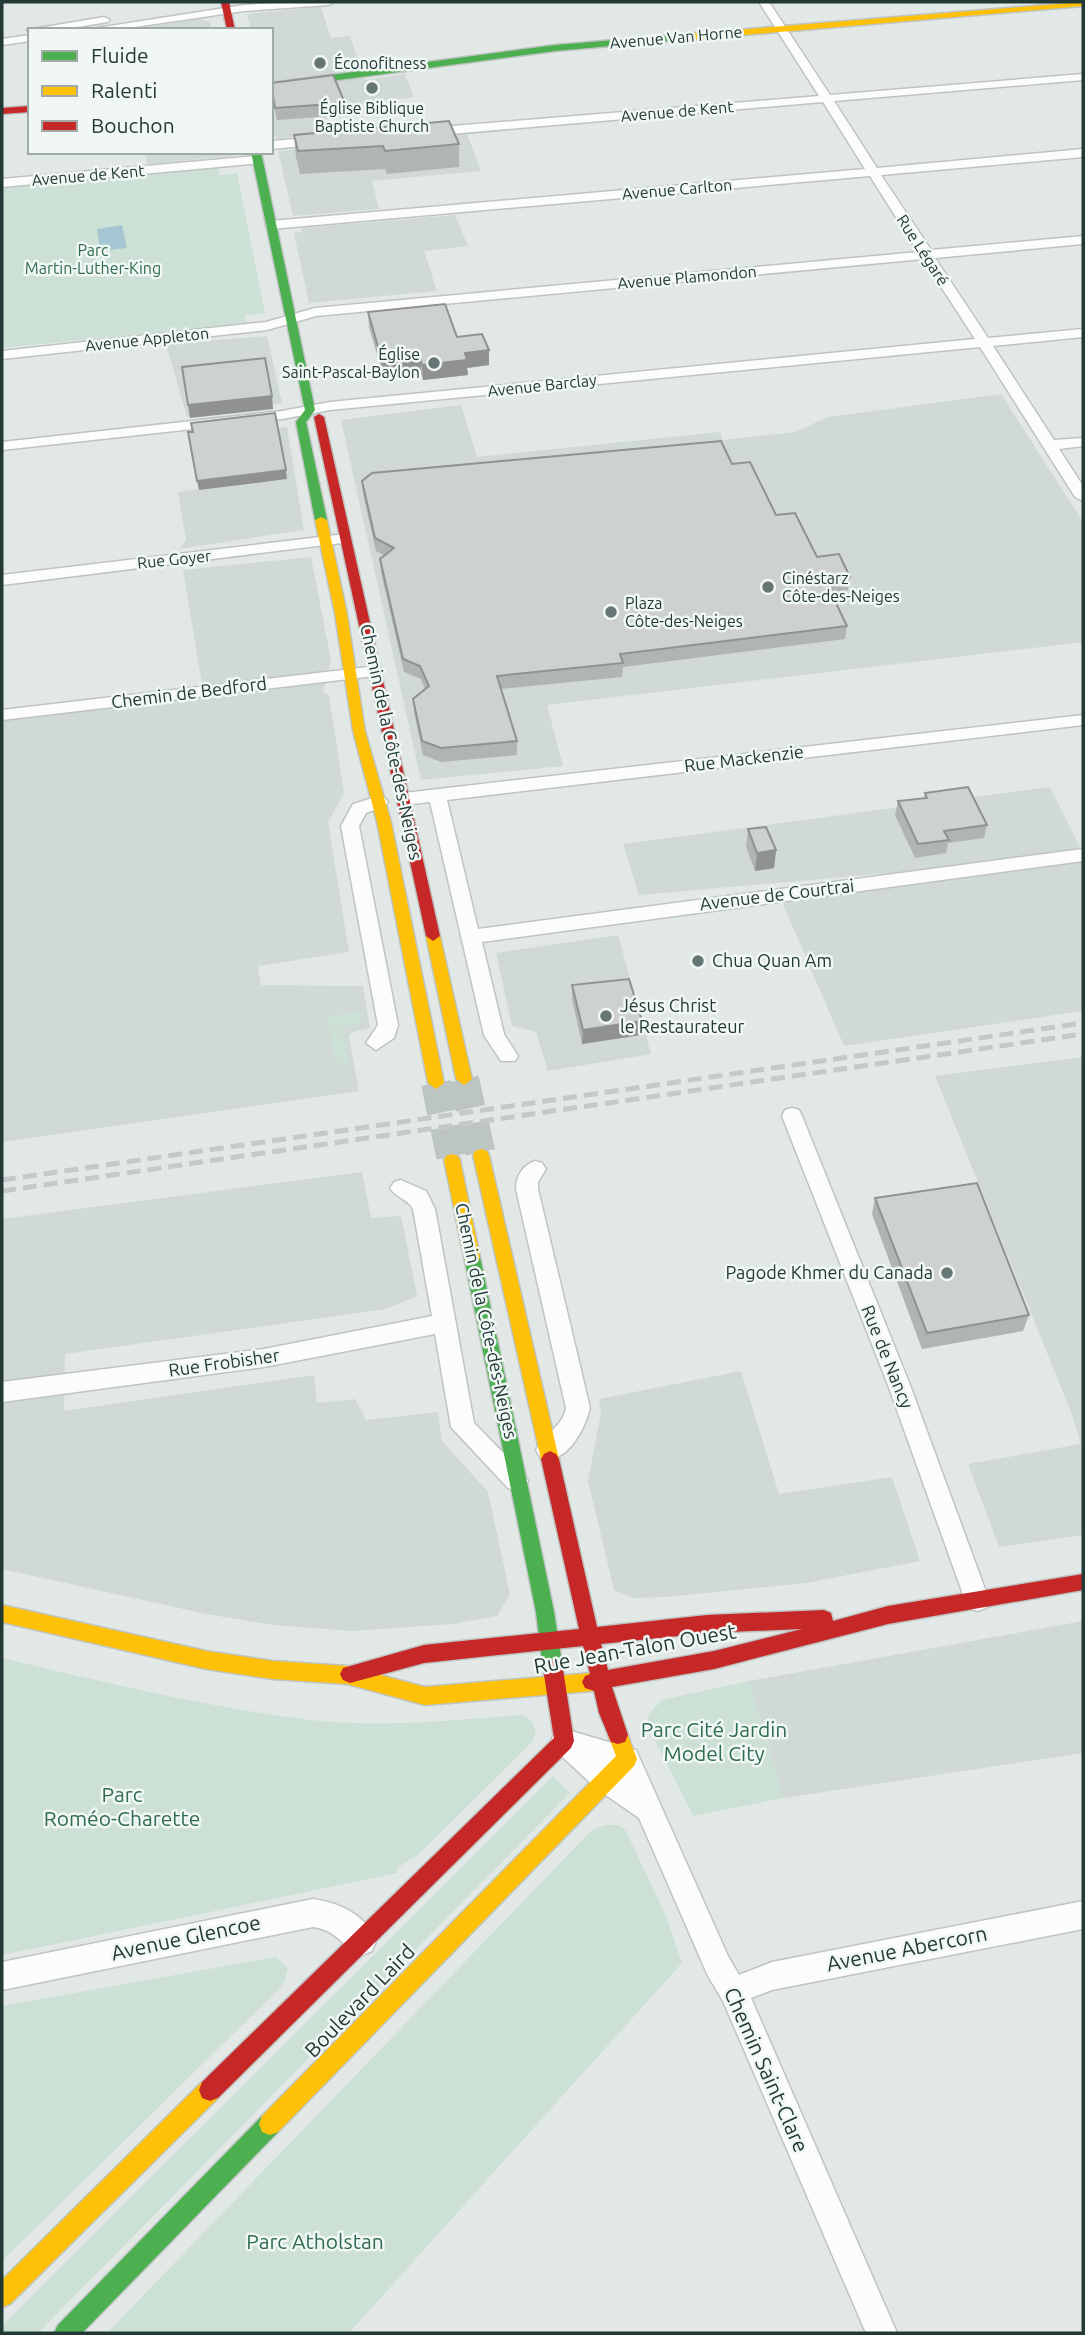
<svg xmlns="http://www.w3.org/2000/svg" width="1085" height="2335" viewBox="0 0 1085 2335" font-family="Ubuntu,sans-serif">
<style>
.built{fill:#d0d9d6}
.green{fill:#cce0d6}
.water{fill:#a6c6d3}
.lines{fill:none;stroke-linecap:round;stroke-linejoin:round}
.secondary-tunnel{stroke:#bcc5c3;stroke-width:30;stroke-dasharray:30 15;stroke-linecap:butt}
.street-casing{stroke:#bfc4c3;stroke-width:3}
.fast-casing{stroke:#bfc5c3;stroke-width:3}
.slow-casing{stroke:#bfc5c3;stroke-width:3}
.jam-casing{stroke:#bfc5c3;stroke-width:3}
.street{fill:#fbfcfb;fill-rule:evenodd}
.fast{fill:#4caf50;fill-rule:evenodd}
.slow{fill:#ffc107;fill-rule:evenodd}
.jam{fill:#c62828;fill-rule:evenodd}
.rail{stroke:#c6c9c9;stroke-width:5;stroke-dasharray:14 7;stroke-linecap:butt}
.wall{fill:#b0b4b3}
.shaded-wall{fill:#909292}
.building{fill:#cdd1d0;stroke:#909292;stroke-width:2}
.poi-dot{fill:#657674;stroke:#f0f7f4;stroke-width:2.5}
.labels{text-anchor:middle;stroke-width:5;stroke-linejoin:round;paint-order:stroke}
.far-street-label{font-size:16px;fill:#223936;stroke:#f0f7f4}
.far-poi-label{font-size:16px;fill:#223936;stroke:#f0f7f4;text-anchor:start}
.far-park-label{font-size:16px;fill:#306c50;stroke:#f0f7f4}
.street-label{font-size:18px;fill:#223936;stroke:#f0f7f4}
.poi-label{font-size:18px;fill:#223936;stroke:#f0f7f4;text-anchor:start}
.near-street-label{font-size:21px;fill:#223936;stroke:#f0f7f4}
.near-park-label{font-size:21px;fill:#306c50;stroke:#f0f7f4}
</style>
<rect width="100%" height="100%" fill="#e2e8e6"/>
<g class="built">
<path d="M321 7 331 38 350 36 365 80 405 74 414 97 349 105 352 117 321 119 324 134 276 139 271 124V30H251L247 14Z"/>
<path d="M199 19 210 22 212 30H129Z"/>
<path d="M467 134 481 171 372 181 379 209 293 216 278 151Z"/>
<path d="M145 152H232L233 156 147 164Z"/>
<path d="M455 215 468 246 424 251 437 291 309 303 294 233 302 232V228Z"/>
<path d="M267 336 282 403 187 417 166 344Z"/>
<path d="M1001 394 1083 522V642L547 705 563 766 421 780 341 420 461 405 477 457 720 432 723 440 795 432 828 417Z"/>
<path d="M287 427 304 530 179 549 186 540 178 492 199 489 189 436Z"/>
<path d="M311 557 331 660 323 692 329 695 344 793 328 822 349 952 258 966 261 985 363 986 370 1028 353 1032 349 1037 359 1091 2 1142V714L203 691 183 570Z"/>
<path d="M1050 787 1083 853V1011L844 1046 779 895 1049 859 639 895 623 844Z"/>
<path d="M618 935 651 1054 548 1071 536 1032 512 1026 496 953Z"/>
<path d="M1083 1057V1535L999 1547 968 1464 1081 1444 1071 1412 935 1076Z"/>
<path d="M362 1172 371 1218 401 1216 417 1296 386 1309 65 1354 64 1411 314 1375 317 1403 355 1399 366 1420 438 1412 442 1441 488 1492 510 1594 497 1616 452 1624 352 1631 273 1625 206 1614 2 1569V1219Z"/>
<path d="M741 1371 779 1494 892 1477 920 1561 806 1583 666 1597 633 1598 614 1590 588 1481 601 1413 599 1399Z"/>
<path d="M1083 1621V1753L784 1798 749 1681Z"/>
</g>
<g class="green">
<path d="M218 167 220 175 237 173 265 313 245 315 246 323 2 348V187Z"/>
<path d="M359 1011 362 1023 341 1027 350 1062 336 1064 327 1017Z"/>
<path d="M2 1658C103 1682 206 1707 310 1720 380 1728 453 1720 523 1715L532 1721 536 1731 533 1741 419 1854 397 1868 398 1873 2 1955Z"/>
<path d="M749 1681 784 1798 693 1816 648 1726V1715L662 1700Z"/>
<path d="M553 1776 570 1793 566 1797 38 2333H2V2326Z"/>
<path d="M605 1825H619L626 1831 666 1916 682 1963 349 2333H107L592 1830Z"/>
<path d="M276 1957 288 1968 283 1985 2 2261V2006Z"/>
</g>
<path class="water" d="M122 225 127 248 100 251 97 229Z"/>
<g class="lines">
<g class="secondary-tunnel">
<path d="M464 1079 481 1155"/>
<path d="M436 1083 452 1160"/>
</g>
<g class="street-casing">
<g id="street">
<path d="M286 2H334L329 5 244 11 114 30H84L244 5Z"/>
<path d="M759 2H769L830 95 1083 74V80L834 101 877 168 1083 149V157L881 175 931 250 1083 236V244L935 258 988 338 1083 329V337L993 346 1054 440 1083 438V446L1059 449 1083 486V501L1075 497 980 347 330 410 282 419 2 450V442L282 411 330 402 975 339 923 259 316 316 267 330 2 359V351L266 322 315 308 918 252 870 176 271 229 265 225 271 221 865 169 823 102 427 136 421 132 427 128 819 96Z"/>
<path d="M104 17 110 20 108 22 58 30H30V33L27 30Z"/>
<path d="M30 35V41L2 45V39Z"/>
<path d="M321 137 325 138V144L271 149V141Z"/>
<path d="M257 156 263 160 261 163 2 187V179Z"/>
<path d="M345 534 350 536V542L2 585V575Z"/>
<path d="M368 667 376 672 374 676 2 720V710Z"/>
<path d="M1083 715V725L447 800 478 929 1083 849V861L482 942 504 1034 518 1056 515 1061H501L484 1035 430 802 404 805 395 799 404 793Z"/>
<path d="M379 796 385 798 388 802 385 806 366 813 359 826 398 1025 394 1038 376 1050 366 1043 378 1025 341 826 353 804Z"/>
<path d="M792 1108 799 1110 802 1116 910 1385 989 1600 986 1608 977 1611 968 1608 965 1600 888 1385 782 1116 785 1110Z"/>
<path d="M535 1161 542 1163 546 1169 538 1182V1189L590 1408C585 1429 566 1467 540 1457L536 1450C545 1432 562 1428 566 1408L516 1189C516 1176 523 1165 535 1161Z"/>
<path d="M401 1180 426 1191 435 1209 474 1423 524 1474 528 1481 524 1488 516 1491 508 1488 451 1427 435 1334 264 1367 2 1402V1382L264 1349 432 1316 413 1209C408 1199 396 1198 390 1188L394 1182Z"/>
<path d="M564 1729 636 1750 728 1956 739 1975 772 1962 1083 1901V1929L772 1990 751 1998 897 2333H866L723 2001 708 1976 639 1818 597 1789 555 1750 551 1741 555 1732ZM611 1767 618 1769 621 1774Z"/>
<path d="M313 1899C340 1903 365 1914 376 1941L372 1951 362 1955C341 1946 337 1930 313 1927L2 1990V1962Z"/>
</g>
</g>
<g class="fast-casing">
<g id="fast">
<path d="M686 34 689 35V39L555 51 271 89V83L555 45Z"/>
<path d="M251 152H261L315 410 306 422 327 520 321 523 315 520 296 422 305 410Z"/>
<path d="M472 1250 478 1252 480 1257 554 1612 563 1669 560 1675 553 1678 546 1675 543 1669 536 1612 464 1257 466 1252Z"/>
<path d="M270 2113 278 2116 281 2124 278 2132 82 2333H54L58 2325 262 2116Z"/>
</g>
</g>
<g class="slow-casing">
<g id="slow">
<path d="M1083 2V6L686 40 682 37 686 34Z"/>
<path d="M321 517 327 520 347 614 365 731 391 822 444 1083 436 1089 428 1083 377 822 353 731 335 614 315 520Z"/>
<path d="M433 931 440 936 472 1079 464 1085 456 1079 426 936Z"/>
<path d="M481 1149 487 1151 489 1155 559 1459 556 1464 550 1467 544 1464 541 1459 473 1155 475 1151Z"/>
<path d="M452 1154 458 1156 460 1160 480 1257 478 1262H466L464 1257 444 1160 446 1156Z"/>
<path d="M2 1605 206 1651 273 1661 347 1666 425 1687 592 1673 599 1676 602 1682 599 1688 592 1691 425 1705 347 1684 273 1679 206 1669 2 1622Z"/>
<path d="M618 1726 625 1728 637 1759 634 1766 278 2132 270 2135 262 2132 259 2124 262 2116 616 1756 608 1735 611 1728Z"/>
<path d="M210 2079 218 2082 221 2090 218 2098 10 2304 2 2307V2280L202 2082Z"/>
</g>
</g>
<g class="jam-casing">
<g id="jam">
<path d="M221 2H229L235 30H227Z"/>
<path d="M30 106V112L2 114V108Z"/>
<path d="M319 414 324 417 440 936 433 941 426 936 314 417Z"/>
<path d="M550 1451 556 1454 559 1459 597 1627 707 1615 824 1610 831 1613 833 1621 888 1606 1083 1574V1590L888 1624 714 1669 612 1687 628 1735 625 1742 618 1744 611 1742 599 1713 594 1691 585 1688 582 1682 585 1676 590 1674 583 1646 424 1663 350 1683 343 1680 340 1674 343 1668 424 1645 579 1629 541 1459 544 1454ZM802 1629 714 1651 608 1670 601 1644 707 1633Z"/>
<path d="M553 1660 560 1663 563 1669 574 1741 571 1748 218 2098 210 2101 202 2098 199 2090 202 2082 554 1738 543 1669 546 1663Z"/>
</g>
</g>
<use href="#street" class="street"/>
<use href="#fast" class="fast"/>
<use href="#slow" class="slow"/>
<use href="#jam" class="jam"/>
<g class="rail">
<path d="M2 1180 1083 1023"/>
<path d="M2 1191 1083 1034"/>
</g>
</g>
<g class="wall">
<path d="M271 83 345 103 346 115 277 120 272 95Z"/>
<path d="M294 135 459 144V167L387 174 385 169 300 174 296 157Z"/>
<path d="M368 312 457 337 489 350V365L467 368 468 375 423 380 421 374 384 379 369 327Z"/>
<path d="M732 464 776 515 817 557 850 577 848 590 831 593 847 626 845 639 623 667 622 677 501 689 517 741V755L441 762 423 755 414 712 413 699 425 689 421 679 404 672 381 573 380 559 385 556 376 551 363 494 362 481Z"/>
<path d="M925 793 987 825 984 838 948 843 946 853 915 858 895 815 898 801 924 798Z"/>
<path d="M748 829 776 850 774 868 755 871 746 847Z"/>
<path d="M572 985 642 1021 641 1035 582 1044 572 999Z"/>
<path d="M875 1198 1029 1315 1023 1331 922 1349 872 1214Z"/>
</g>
<g class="shaded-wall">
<path d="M489 350V365L467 368 468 375 423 380 422 365 465 353Z"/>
<path d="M420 359 421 374 384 379 383 364Z"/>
<path d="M272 396 273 409 190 418 188 405Z"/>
<path d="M286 470 287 479 199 490 197 481Z"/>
<path d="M776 850 774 868 755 871 757 853Z"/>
<path d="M642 1021 641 1035 582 1044 583 1030Z"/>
</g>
<g class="building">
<path d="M333 75 345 103 275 108 271 83Z"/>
<path d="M449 121 459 144 385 151 383 146 298 151 294 135Z"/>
<path d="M445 304 457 337 482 334 489 350 465 353 467 360 422 365 420 359 383 364 368 312Z"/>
<path d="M265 358 272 396 188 405 182 367Z"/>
<path d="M275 413 286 470 197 481 188 432H193L191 423Z"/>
<path d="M721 441 732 464 750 462 776 515 795 513 817 557 839 554 850 577 825 580 847 626 620 654 623 663 497 676 517 741 441 748 422 741 413 699 429 686 420 666 403 659 380 559 394 548 375 538 362 481 372 473Z"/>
<path d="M968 787 987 825 944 831 949 840 918 844 898 801 927 798 925 793Z"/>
<path d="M766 827 776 850 757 853 748 829Z"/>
<path d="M629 979 642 1021 583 1030 572 985Z"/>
<path d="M977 1183 1029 1315 927 1333 875 1198Z"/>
</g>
<g class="poi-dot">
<circle cx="320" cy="63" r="7"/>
<circle cx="372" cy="88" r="7"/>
<circle cx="434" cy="363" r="7"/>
<circle cx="768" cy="587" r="7"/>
<circle cx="611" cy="612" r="7"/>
<circle cx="698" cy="961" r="7"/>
<circle cx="606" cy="1016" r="7"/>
<circle cx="947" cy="1273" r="7"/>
</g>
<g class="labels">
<g class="far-street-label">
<text transform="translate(676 37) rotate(-5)" y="6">Avenue Van Horne</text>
<text transform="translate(677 111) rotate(-5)" y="6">Avenue de Kent</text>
<text transform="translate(88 175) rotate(-5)" y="6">Avenue de Kent</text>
<text transform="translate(677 189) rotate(-5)" y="6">Avenue Carlton</text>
<text transform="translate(923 250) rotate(57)" y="6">Rue Légaré</text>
<text transform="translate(687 277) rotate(-5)" y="6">Avenue Plamondon</text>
<text transform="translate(147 339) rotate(-6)" y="6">Avenue Appleton</text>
<text transform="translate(542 385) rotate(-6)" y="6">Avenue Barclay</text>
<text transform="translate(174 559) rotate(-6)" y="6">Rue Goyer</text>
</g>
<g class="far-poi-label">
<text x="334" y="69">Éconofitness</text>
<text x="372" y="114" text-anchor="middle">Église Biblique<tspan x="372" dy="18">Baptiste Church</tspan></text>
<text x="420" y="360" text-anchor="end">Église<tspan x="420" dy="18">Saint-Pascal-Baylon</tspan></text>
<text x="782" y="584">Cinéstarz<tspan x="782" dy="18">Côte-des-Neiges</tspan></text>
<text x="625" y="609">Plaza<tspan x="625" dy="18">Côte-des-Neiges</tspan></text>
</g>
<g class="far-park-label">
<text x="93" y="256">Parc<tspan x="93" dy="18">Martin-Luther-King</tspan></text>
</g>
<g class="street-label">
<text transform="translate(189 693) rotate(-7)" y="6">Chemin de Bedford</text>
<text transform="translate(391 742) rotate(78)" y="6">Chemin de la Côte-des-Neiges</text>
<text transform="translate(744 759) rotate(-7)" y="6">Rue Mackenzie</text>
<text transform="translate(777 895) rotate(-7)" y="6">Avenue de Courtrai</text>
<text transform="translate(486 1321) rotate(78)" y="6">Chemin de la Côte-des-Neiges</text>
<text transform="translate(887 1357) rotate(68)" y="6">Rue de Nancy</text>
<text transform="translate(224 1363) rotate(-8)" y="6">Rue Frobisher</text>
</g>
<g class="poi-label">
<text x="712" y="967">Chua Quan Am</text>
<text x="620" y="1012">Jésus Christ<tspan x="620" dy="21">le Restaurateur</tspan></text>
<text x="933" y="1279" text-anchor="end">Pagode Khmer du Canada</text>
</g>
<g class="near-street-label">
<text transform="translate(635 1649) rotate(-10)" y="7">Rue Jean-Talon Ouest</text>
<text transform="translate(186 1938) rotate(-12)" y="7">Avenue Glencoe</text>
<text transform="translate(907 1949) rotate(-11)" y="7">Avenue Abercorn</text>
<text transform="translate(360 2001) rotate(-46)" y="7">Boulevard Laird</text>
<text transform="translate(766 2070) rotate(66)" y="7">Chemin Saint-Clare</text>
</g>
<g class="near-park-label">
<text x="714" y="1737">Parc Cité Jardin<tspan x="714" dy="24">Model City</tspan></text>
<text x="122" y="1802">Parc<tspan x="122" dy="24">Roméo-Charette</tspan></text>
<text x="315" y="2249">Parc Atholstan</text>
</g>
</g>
<rect width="1085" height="2335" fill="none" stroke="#223936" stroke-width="7"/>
<rect x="28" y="28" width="245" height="126" fill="#f0f7f4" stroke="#9eaba8" stroke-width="2"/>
<rect x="42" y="51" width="35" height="10" fill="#4caf50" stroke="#9eaba8" stroke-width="2"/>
<text x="91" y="63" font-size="21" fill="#223936">Fluide</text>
<rect x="42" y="86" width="35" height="10" fill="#ffc107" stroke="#9eaba8" stroke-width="2"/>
<text x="91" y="98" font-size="21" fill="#223936">Ralenti</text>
<rect x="42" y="121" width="35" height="10" fill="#c62828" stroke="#9eaba8" stroke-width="2"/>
<text x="91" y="133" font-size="21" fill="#223936">Bouchon</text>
</svg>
